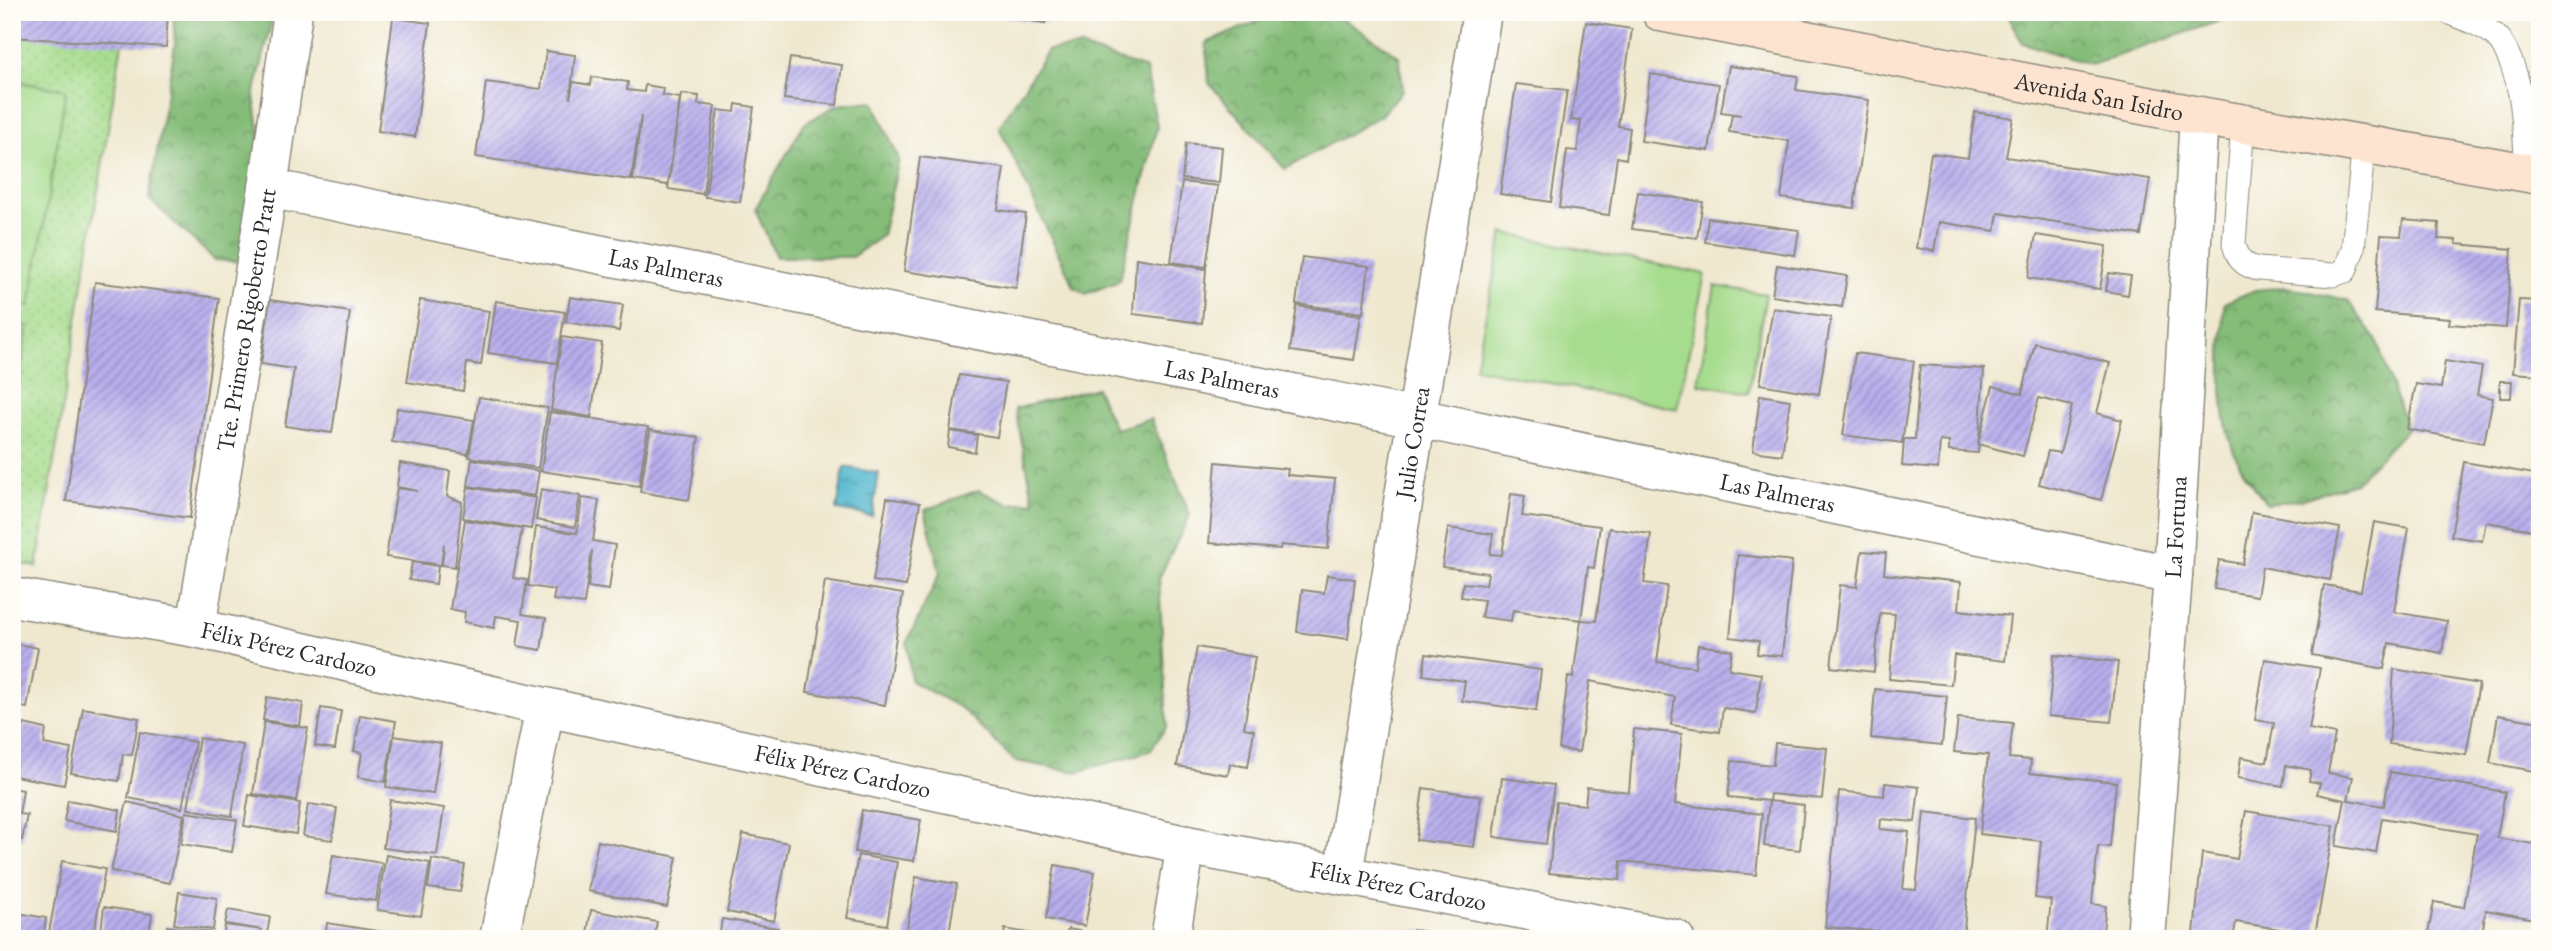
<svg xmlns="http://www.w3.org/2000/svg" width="2552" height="951" viewBox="0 0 2552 951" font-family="'EB Garamond',serif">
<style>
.forest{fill:url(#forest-crowns);stroke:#587452;stroke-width:2}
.park{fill:url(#park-dots);stroke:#68845c;stroke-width:2}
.pitch{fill:#a6dc8d;stroke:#68845c;stroke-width:2}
.water{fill:url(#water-ripples);stroke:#3e717d;stroke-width:2}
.building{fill:url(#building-hatch)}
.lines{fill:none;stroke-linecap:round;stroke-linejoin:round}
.lane-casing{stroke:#8d8a7d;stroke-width:25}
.street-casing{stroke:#8d8a7d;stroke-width:41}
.secondary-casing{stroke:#8d8a7d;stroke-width:41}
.lane{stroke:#fff;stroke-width:23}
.street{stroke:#fff;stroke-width:38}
.secondary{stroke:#fde4d1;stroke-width:38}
.labels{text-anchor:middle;stroke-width:6;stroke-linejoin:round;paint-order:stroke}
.street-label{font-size:24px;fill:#2b2b2b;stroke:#fdfcf7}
</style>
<defs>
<pattern id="forest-crowns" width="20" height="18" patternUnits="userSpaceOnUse" patternTransform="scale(1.75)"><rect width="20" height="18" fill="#84bc78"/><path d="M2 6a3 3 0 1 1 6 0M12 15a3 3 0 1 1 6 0" fill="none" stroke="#6c9963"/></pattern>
<pattern id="park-dots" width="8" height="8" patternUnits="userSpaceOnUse" patternTransform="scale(1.75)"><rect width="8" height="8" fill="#a6dc8d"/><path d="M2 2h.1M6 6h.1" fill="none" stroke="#8fbd7a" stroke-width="1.8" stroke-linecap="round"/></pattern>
<pattern id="water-ripples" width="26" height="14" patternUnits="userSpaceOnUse" patternTransform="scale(1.75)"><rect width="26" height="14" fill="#51b7cf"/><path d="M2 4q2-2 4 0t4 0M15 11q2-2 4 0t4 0" fill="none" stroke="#4395a8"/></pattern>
<pattern id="building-hatch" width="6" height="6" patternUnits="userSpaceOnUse" patternTransform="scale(1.75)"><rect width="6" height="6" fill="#b8aeed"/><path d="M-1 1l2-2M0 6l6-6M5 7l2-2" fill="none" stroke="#968ec0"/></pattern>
</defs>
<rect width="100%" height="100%" fill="#fdfcf7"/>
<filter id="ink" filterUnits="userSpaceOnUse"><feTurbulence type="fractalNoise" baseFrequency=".0143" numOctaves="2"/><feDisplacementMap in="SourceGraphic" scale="14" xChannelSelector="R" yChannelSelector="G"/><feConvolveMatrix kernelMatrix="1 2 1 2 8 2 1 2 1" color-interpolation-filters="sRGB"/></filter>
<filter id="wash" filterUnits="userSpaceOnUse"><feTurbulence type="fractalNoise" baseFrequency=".00686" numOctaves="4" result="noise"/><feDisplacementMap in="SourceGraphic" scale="28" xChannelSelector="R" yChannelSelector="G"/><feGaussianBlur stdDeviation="1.57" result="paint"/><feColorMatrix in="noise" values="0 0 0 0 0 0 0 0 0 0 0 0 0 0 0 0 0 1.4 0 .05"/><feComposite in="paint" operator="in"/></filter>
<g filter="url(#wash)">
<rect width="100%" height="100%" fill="#efe8cf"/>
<g class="forest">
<path d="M173 12H274L254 96 268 188 244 262 215 260 149 199 175 45Z"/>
<path d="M1280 12 1342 18 1399 56 1403 90 1380 116 1285 169 1209 83 1206 43Z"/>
<path d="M2005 12H2227L2220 21 2091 65 2023 43Z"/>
<path d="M1080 47 1146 69 1157 127 1119 281 1086 294 1074 287 999 127 1048 50Z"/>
<path d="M873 101 899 159 882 236 852 257H776L755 209 804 124 837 105Z"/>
<path d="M2286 287 2347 300 2376 339 2407 429 2355 483 2302 499 2267 504C2257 490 2244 475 2237 459 2215 411 2223 354 2224 303L2255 290Z"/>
<path d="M1096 388 1115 429 1151 419 1190 515 1159 578 1167 726 1150 751 1077 772 1015 761 961 708 911 681 907 642 940 573 925 510 978 490 1009 504 1034 502 1015 409Z"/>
</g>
<path class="park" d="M12 12H127L37 567 12 562Z"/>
<g class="pitch">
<path d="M12 81 66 90 30 306 12 303Z"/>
<path d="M1503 233 1705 274 1677 409 1475 368Z"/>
<path d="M1715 286 1766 294 1749 392 1698 384Z"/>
<path d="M12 324 28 326 12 430Z"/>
</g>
<path class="water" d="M844 467 879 473 872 516 837 510Z"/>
<g id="blocks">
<g class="building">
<path d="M12 12H168L166 47 12 37Z"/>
<path d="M970 12H1047L1045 23Z"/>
<path d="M393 18 430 23 415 137 378 131Z"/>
<path d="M1586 22 1632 29 1618 126 1630 128 1626 159 1617 157 1609 215 1559 208 1567 150 1577 151 1581 121 1571 120Z"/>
<path d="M546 51 575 55 570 99 573 82 591 85 592 77 628 82 627 90 644 92 645 85 663 88 662 95 680 98 668 185 633 180 641 116 631 180 476 157 486 82 541 89Z"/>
<path d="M790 58 842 65 837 105 784 99Z"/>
<path d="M1729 66 1798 76 1796 90 1869 100 1854 208 1781 198 1789 141 1729 132 1732 114 1741 115 1721 112Z"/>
<path d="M1650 74 1719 84 1709 151 1641 141Z"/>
<path d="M1516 84 1567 90 1551 202 1500 194Z"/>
<path d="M681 94 699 96 698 104 715 106 703 194 668 189Z"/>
<path d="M736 104 754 107 740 202 705 197 718 110 735 112Z"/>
<path d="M1975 112 2013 118 2006 157 2150 179 2141 235 1998 213 1995 231 1939 222 1934 251 1916 248 1931 153 1968 158Z"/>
<path d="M1186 143 1222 147 1219 183 1182 179Z"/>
<path d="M920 157 1004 168 998 210 1026 214 1016 288 904 271Z"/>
<path d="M1182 182 1218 186 1206 267 1171 262Z"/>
<path d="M1638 192 1703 202 1697 238 1632 229Z"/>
<path d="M1708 218 1799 230 1795 255 1705 242Z"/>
<path d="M2403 220 2439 223 2438 239 2456 240V244L2512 249 2506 328 2449 324 2450 318 2375 312 2381 235 2401 236Z"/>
<path d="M2036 235 2107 246 2100 289 2028 278Z"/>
<path d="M1302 257 1369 266 1363 313 1296 304Z"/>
<path d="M1136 258 1206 269 1202 323 1133 314Z"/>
<path d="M1777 265 1847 276 1842 307 1772 296Z"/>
<path d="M2109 273 2131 276 2128 295 2106 291Z"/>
<path d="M95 282 219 298 190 518 66 501Z"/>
<path d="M570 297 623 305 619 331 566 322Z"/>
<path d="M270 300 350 312 332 433 285 426 294 369 261 364Z"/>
<path d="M420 300 489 311 481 365 467 363 463 391 407 382Z"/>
<path d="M2519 300 2540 301 2539 375 2513 373Z"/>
<path d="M496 301 565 312 557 363 488 353Z"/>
<path d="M1297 306 1361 315 1354 360 1290 351Z"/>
<path d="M1773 308 1831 317 1819 394 1760 384Z"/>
<path d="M562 337 602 343 591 417 551 410Z"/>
<path d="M2035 343 2110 363 2097 413 2122 420 2101 500 2039 484 2048 451 2060 453 2072 406 2039 398 2023 456 1978 444 1993 386 2022 394Z"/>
<path d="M1855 353 1914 361 1902 443 1843 435Z"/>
<path d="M2445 361 2482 367 2477 395 2493 398 2484 443 2407 429 2416 384 2441 388Z"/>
<path d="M1920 365 1984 369 1978 453 1949 451V442L1940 441 1938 469 1902 466 1904 439H1915Z"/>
<path d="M959 375 1006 382 997 437 950 430Z"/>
<path d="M2500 381H2512L2511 398H2500Z"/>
<path d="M1760 395 1790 400 1782 455 1753 451Z"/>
<path d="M479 397 548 408 538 468 469 457Z"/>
<path d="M397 408 474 420 468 454 392 442Z"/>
<path d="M550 412 648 427 639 486 541 471Z"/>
<path d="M650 430 699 437 689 500 640 492Z"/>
<path d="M950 431 977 435 975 452 948 447Z"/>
<path d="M472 459 539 471 535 496 468 486Z"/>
<path d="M1216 462 1288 469 1287 475 1335 479 1328 549 1281 545 1280 549 1209 543Z"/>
<path d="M2464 462 2540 475 2533 530 2486 522 2482 541 2451 536Z"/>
<path d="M400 463 450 471 447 496 462 502 455 567 442 565 444 544 441 565 386 557 397 488 418 491 397 487Z"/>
<path d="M468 487 536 498 531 529 463 518Z"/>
<path d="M541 489 580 496 575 527 536 520Z"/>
<path d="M1511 494 1525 496 1522 516 1600 526 1594 568 1588 567 1581 620 1513 610 1511 621 1481 617 1484 600 1461 597 1463 583 1486 585 1488 573 1442 567 1448 528 1493 534 1490 554 1502 555Z"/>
<path d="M582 498 599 500 593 541 615 545 609 590 588 587 592 550 584 604 553 600 555 590 528 586 536 527 577 533Z"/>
<path d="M887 498 920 503 906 586 873 581Z"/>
<path d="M2252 512 2340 528 2330 580 2262 567 2257 596 2214 589 2219 560 2243 564Z"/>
<path d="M465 520 522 529 513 578 527 580 522 614 546 618 541 650 517 646 521 620 496 616 494 628 464 622 465 612 450 609Z"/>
<path d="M2374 522 2409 528 2394 612 2447 621 2442 653 2389 643 2384 669 2312 655 2324 585 2361 591Z"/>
<path d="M1609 528 1651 534 1644 583 1667 586 1657 662 1695 667 1698 645 1732 650 1729 669 1761 674 1756 713 1723 708 1720 732 1671 725 1675 697 1590 681 1579 752 1559 749 1568 677 1573 678 1581 620 1596 621Z"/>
<path d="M1862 551 1886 553 1884 574 1961 582 1959 610 2010 616 2005 661 1954 655 1951 685 1889 679 1895 614 1880 613 1874 672 1831 667 1840 585 1857 587Z"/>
<path d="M1738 555 1792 561 1782 656 1757 654 1759 641 1730 637Z"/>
<path d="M412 562 438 566 436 584 409 580Z"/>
<path d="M1327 575 1355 579 1348 639 1297 632 1302 590 1324 593Z"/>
<path d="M825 581 903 594 885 705 807 692Z"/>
<path d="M12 643 38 648 27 708 12 706Z"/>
<path d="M1197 647 1255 657 1244 728 1254 730 1248 767 1230 764 1228 775 1177 766Z"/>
<path d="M1426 654 1541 670 1536 711 1462 701 1465 681 1423 675Z"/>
<path d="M2054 655 2118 662 2111 722 2048 716Z"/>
<path d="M2265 659 2320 668 2309 729 2335 734 2328 773 2353 777 2348 800 2384 806 2390 772 2505 792 2497 838 2540 845V920L2486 910 2481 939H2427L2434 902 2464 907 2477 834 2382 818 2376 853 2336 846 2345 800 2317 794 2320 783 2309 781 2311 770 2286 765 2283 786 2238 778 2241 757 2267 762 2274 723 2255 720Z"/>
<path d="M2394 669 2479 684 2466 755 2389 744Z"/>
<path d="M1875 689 1947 696 1942 745 1871 738Z"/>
<path d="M267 697 303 703 300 726 263 720Z"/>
<path d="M83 708 139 718 132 755 123 754 119 781 71 773Z"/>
<path d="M321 708 341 711 335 749 315 746Z"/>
<path d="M360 715 396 721 385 782 358 777 362 753 354 751Z"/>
<path d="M2498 715 2540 722V772L2490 763Z"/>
<path d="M1958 718 2013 723 2009 758 2031 760 2030 773 2116 782 2110 847 2098 846 2092 904 2106 906 2102 939H2047L2051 900 2035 898 2041 841 1980 834 1988 755 1954 752Z"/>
<path d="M12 721 21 723 13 759H12Z"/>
<path d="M264 722 308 728 296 801 253 794Z"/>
<path d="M24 724 46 729 44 744 71 749 64 785 14 776Z"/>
<path d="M1634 729 1682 734 1675 804 1762 814 1756 875 1621 861 1620 880 1549 873 1556 802 1585 805 1587 787 1629 792Z"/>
<path d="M140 732 195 742 182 808 128 798Z"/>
<path d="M394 736 441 743 433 794 386 787Z"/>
<path d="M199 738 243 745 232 816 188 809Z"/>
<path d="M1775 743 1827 748 1822 799 1770 794 1769 801 1728 797 1732 761 1773 765Z"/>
<path d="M1502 778 1554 785 1546 844 1494 837Z"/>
<path d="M1885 783 1919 787 1915 822 1881 819 1880 829 1909 832 1903 889 1916 890 1924 812 1975 818 1963 939 1825 927 1839 791 1884 796Z"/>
<path d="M12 788 23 790 19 814 27 815 22 840 12 838Z"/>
<path d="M1423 788 1481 796 1474 847 1416 840Z"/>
<path d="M249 795 300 803 296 834 244 826Z"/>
<path d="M68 800 120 810 117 831 64 821Z"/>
<path d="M390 800 444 808 437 855 383 848Z"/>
<path d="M1769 801 1804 805 1800 850 1764 846Z"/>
<path d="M127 802 184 815 170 883 111 871Z"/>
<path d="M308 804 337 808 332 840 303 836Z"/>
<path d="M862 810 921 820 914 861 855 852Z"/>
<path d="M2246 811 2334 826 2315 935 2236 922 2233 939 2194 934 2202 853 2237 859Z"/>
<path d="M186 812 237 820 232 852 181 844Z"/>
<path d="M743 834 789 843 774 921 727 912Z"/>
<path d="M598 841 677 857 667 907 588 891Z"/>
<path d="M333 855 382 863 376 901 326 894Z"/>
<path d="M386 855 430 863 421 916 377 910Z"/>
<path d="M858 855 897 862 887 925 847 918Z"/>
<path d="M432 859 465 865 460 892 428 888Z"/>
<path d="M62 861 105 869 93 939 48 938Z"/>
<path d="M1055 865 1095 872 1085 926 1046 919Z"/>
<path d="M916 877 957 884 948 939H905Z"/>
<path d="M179 892 217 898 213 930 174 924Z"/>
<path d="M104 907 152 914 148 939H100Z"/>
<path d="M228 910 270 917 266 939H223L225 925 263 930 225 924Z"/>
<path d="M591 910 657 922 654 939H586Z"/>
<path d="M12 912 46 918 43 939H12Z"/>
<path d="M722 919 778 928 777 939H719Z"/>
<path d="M327 923 415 937V939H325Z"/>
<path d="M167 926 213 933 212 939H165Z"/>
<path d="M1005 929 1045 936V939H1003Z"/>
<path d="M1068 929 1102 935 1101 939H1066Z"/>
<path d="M1413 930 1437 933 1436 939H1412Z"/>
</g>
</g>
</g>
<g filter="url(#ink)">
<use href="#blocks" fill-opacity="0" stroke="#8d8a7d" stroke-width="2"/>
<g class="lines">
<g class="lane-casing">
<g id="lane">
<path d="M2448 12C2463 19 2491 27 2500 41 2525 78 2524 130 2527 173"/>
<path d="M2243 123 2234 244C2238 259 2242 265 2258 269L2333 275 2345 271 2353 249 2364 144"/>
</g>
</g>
<g class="street-casing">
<g id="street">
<path id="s1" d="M268 188 1417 418 2173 575"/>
<path id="s2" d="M12 597 196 628 545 707 1186 845 1675 939"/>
<path id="s3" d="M196 628 268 188 293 12"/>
<path id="s4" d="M1343 875 1482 12"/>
<path d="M499 939 545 707"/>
<path d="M1170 939 1186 845"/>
<path id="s5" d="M2146 939 2173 575 2199 116"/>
</g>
</g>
<g class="secondary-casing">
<g id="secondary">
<path id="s6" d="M1661 12 2199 116 2540 175"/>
</g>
</g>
<use href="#lane" class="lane"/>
<use href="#street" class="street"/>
<use href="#secondary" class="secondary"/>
</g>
</g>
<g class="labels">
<g class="street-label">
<text dy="8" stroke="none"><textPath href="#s6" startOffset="446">Avenida San Isidro</textPath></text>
<text dy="8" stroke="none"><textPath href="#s1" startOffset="406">Las Palmeras</textPath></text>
<text dy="8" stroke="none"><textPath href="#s3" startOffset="312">Tte. Primero Rigoberto Pratt</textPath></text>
<text dy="8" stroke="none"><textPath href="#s1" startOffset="973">Las Palmeras</textPath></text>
<text dy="8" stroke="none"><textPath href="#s4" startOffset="438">Julio Correa</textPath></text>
<text dy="8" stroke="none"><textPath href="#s1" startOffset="1540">Las Palmeras</textPath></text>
<text dy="8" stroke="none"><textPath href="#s5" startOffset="413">La Fortuna</textPath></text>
<text dy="8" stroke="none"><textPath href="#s2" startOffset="282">Félix Pérez Cardozo</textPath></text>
<text dy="8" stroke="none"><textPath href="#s2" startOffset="849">Félix Pérez Cardozo</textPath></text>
<text dy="8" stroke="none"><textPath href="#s2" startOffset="1416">Félix Pérez Cardozo</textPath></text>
</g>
</g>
<rect width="2552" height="951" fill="none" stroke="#fdfcf7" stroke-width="42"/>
</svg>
